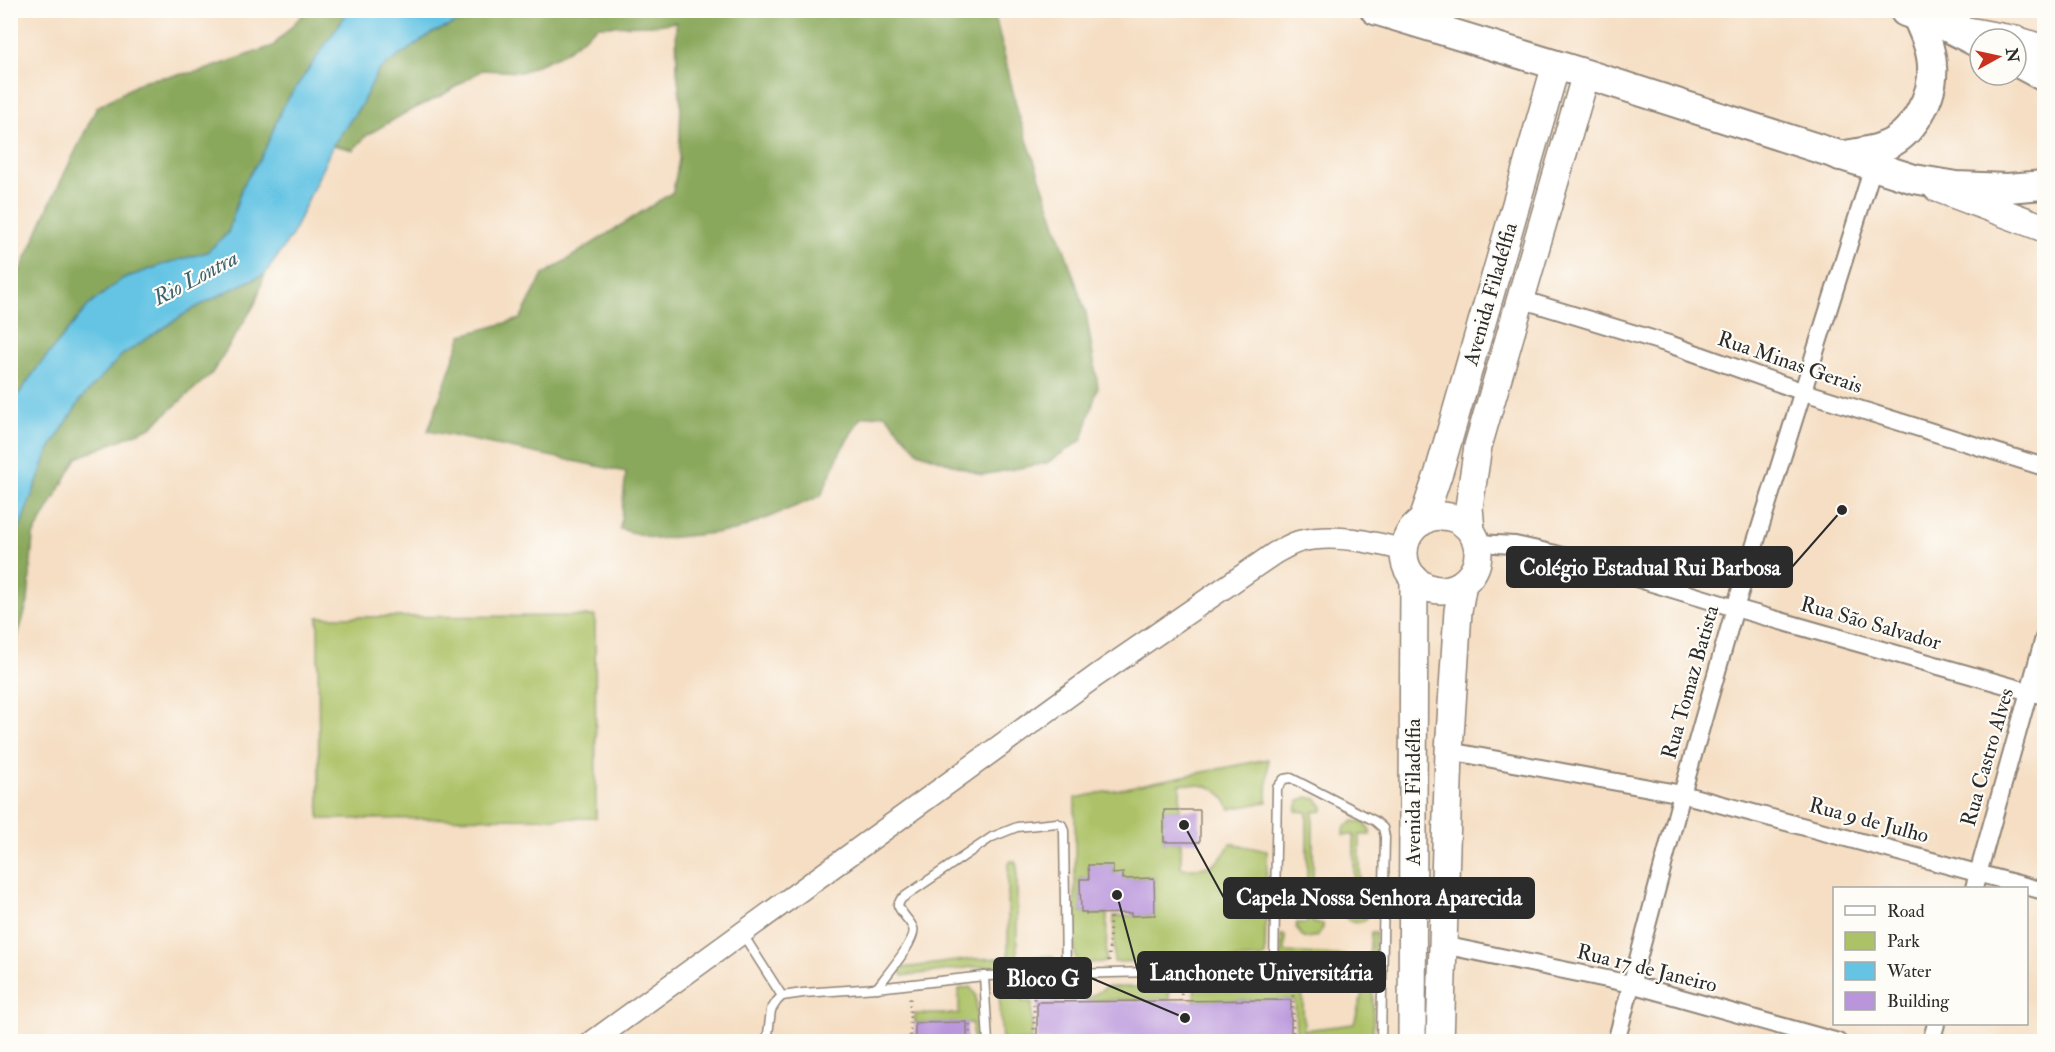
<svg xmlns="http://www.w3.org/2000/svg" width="2055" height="1052" viewBox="0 0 2055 1052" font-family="'IM FELL Double Pica',serif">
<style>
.green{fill:#adc267;stroke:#6c7649;stroke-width:1.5}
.forest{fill:#8aa85c;stroke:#5a6a44;stroke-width:1.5}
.water{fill:#65c4e4;stroke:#487888;stroke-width:1.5}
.building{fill:#b995dc}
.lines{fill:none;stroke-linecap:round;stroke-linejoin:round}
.service-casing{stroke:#908477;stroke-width:11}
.minor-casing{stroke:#908477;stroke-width:20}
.tertiary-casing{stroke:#908477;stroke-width:24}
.primary-casing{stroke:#908477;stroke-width:30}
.trunk-casing{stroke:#908477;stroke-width:32}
.path{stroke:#908477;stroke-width:3;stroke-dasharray:1.5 4.5;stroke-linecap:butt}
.service{stroke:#fff;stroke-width:8}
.minor{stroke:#fff;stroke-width:16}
.tertiary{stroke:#fff;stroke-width:21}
.primary{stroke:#fff;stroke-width:27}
.trunk{stroke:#fff;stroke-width:28}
.labels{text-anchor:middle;stroke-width:4.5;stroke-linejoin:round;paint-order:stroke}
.street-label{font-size:21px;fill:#2b2b2b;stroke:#fdfcf7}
.water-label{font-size:22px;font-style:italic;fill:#3f616c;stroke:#fdfcf7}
.leader{fill:none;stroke:#2b2b2b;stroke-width:2}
.callout-dot{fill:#2b2b2b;stroke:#fdfcf7;stroke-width:2}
.callout{fill:#2b2b2b;stroke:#2b2b2b;stroke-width:2}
.callout-label{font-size:22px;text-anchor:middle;font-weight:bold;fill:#fff}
</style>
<rect width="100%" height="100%" fill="#fdfcf7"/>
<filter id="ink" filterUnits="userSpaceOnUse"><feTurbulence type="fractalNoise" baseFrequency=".0167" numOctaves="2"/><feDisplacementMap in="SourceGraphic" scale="12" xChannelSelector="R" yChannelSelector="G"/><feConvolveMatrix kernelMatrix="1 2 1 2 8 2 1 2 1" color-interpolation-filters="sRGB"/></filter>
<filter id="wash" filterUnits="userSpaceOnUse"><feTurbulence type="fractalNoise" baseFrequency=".008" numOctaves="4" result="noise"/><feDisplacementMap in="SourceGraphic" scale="24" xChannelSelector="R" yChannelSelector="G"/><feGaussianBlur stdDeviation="1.35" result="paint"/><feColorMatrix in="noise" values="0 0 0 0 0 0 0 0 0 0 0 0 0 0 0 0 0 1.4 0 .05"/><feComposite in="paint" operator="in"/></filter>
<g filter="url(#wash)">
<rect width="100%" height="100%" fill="#f5dec3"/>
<g class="green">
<path d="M595 616 596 818 319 819 318 617Z"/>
<path d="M1268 759 1267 802 1230 809C1219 783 1205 785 1180 784V810H1164V822L1167 829H1163L1164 842H1181V868C1207 869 1219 868 1230 843L1267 851 1265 956 1262 958 1114 962V916L1154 915V878L1123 879V874H1113V865L1089 866V879H1080L1081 912H1086L1087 914H1107L1106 962 1084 963 1078 961 1075 956V798Z"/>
<path d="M1307 797 1317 799 1323 807V811L1313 812V923L1323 924V928L1317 936 1307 938 1302 936 1296 927V923H1307V812L1296 811 1298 802Z"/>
<path d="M1354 821 1364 823 1370 830V835H1360V908L1370 909V913L1364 921C1353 925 1344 921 1343 909L1354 908V835H1343L1345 826Z"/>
<path d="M1011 861H1015L1017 866V957L1051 956 1054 958 1053 964 974 967 903 976 899 971 903 968 972 959 1008 958V865Z"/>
<path d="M1371 933H1376L1373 963 1370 965 1282 960 1281 958V935H1285V952L1369 957Z"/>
<path d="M1302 979 1304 1030 1354 1024 1365 983 1369 985 1373 994V1041H1296L1295 1000 1194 1001 1195 981Z"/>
<path d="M970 987 976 995 978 1041H973L972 1023H915V1014H959V989Z"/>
<path d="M1107 987H1169V999L1085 1000Z"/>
<path d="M1001 990H1021L1022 1002H1032V1041H1002L999 993Z"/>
</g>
<g class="forest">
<path d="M493 10 994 11 1018 113 1086 313 1098 387 1082 440 1047 463 982 475 918 452 885 414 861 417 840 452 821 496 735 531 656 539 620 529 626 472 428 431 462 335 520 319 543 275 673 192 679 159 681 103 677 71 676 22 657 25 598 26 564 53 522 72 482 70 441 96 407 112 367 135 353 150 333 145 361 105 378 71 432 33 480 13Z"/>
<path d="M306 11H349L283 106 264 152 242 187 228 233 207 252 168 263 122 279 88 306 37 368 11 405V292L51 201 97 107 145 80 202 71 273 46Z"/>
<path d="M265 274 255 304 212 373 151 427 77 458 33 536 28 602 11 658V545L20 527 48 452 81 399 122 355 189 311 238 286Z"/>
</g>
<path class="water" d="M349 10 493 11 480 13 432 33 378 71 361 105 333 145 291 237 265 274 238 286 189 311 122 355 81 399 48 452 20 527 11 545V405L37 368 88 306 122 279 168 263 207 252 228 233 242 187 264 152 283 106Z"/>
<g id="blocks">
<g class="building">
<rect x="1164" y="810" width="36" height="32"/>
<path d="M1088 865H1113V874L1123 873V879L1154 878 1155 915 1131 916V913L1086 914V912H1081L1080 879H1089Z"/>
<path d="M1291 1000V1037H1268V1041H1163V1038L1080 1039V1041H1037V1002Z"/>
<path d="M967 1022V1041H915V1023Z"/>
</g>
</g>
</g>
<g filter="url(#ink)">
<use href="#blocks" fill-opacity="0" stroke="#908477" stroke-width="1.5"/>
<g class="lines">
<g class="service-casing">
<g id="service">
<path d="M742 933 782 996"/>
<path d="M1274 969 1277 788 1284 779 1291 778 1375 821 1383 828 1385 837 1381 1042"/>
<path d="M984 976 988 1042"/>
<path d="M877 988C884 978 918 939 913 928 910 920 901 914 898 905L901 899 992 837 1017 827 1057 823 1062 825 1064 831 1066 974"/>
<path d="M767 1042 771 1010 777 1001 782 996 803 993 877 988 984 976 1274 969 1382 973"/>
</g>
</g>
<g class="minor-casing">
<g id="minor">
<path d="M1520 299 1672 345 1801 391 2044 467"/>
<path d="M1476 543 1515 545 1556 554 1735 608 2044 696"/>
<path d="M1449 751 1682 794 2044 891"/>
<path d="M1974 888 2044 638"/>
<path d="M1443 945 1631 984 1838 1042"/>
<path d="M1616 1042 1682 794 1735 608 1873 167"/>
<path d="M1931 1042 1936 1024"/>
</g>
</g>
<g class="tertiary-casing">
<path id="tertiary" d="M592 1042 1096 676 1275 553C1283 549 1292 543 1301 541 1335 533 1372 542 1404 550"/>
</g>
<g class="primary-casing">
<g id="primary">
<path d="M1957 29 2011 39"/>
<path d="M2016 40 2044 49"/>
<path d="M1937 188 2044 228"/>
<circle cx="1441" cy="553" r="37"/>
<path d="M1422 522 1439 472 1556 65"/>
<path d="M1471 531 1469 507 1478 446 1586 74"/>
<path d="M1412 1042 1414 578"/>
<path d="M1440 1042 1449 751 1458 611 1463 583"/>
</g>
</g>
<g class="trunk-casing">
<g id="trunk">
<path d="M1375 10 1586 74 1914 179 1956 186 2007 188 2044 185"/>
<path d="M1905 12 1947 27 1980 44"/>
<path d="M2016 62 2044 77"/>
<path d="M1840 156C1854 153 1869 152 1882 147 1912 137 1935 96 1932 65 1931 47 1923 31 1916 15"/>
</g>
</g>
<g class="path">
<path d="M1109 961 1110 914"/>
<path d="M1293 983V1042"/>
<path d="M1034 998V1042"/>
<path d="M1082 998 1083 984"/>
<path d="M1181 1001 1182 983"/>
<path d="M970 1025V1042"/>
<path d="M910 1042V998"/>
</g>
<use href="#service" class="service"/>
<use href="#minor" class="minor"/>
<use href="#tertiary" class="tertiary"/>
<use href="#primary" class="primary"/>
<use href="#trunk" class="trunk"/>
</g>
</g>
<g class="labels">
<g class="street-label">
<text transform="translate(1490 294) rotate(-74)" y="7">Avenida Filadélfia</text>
<text transform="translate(1790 362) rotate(19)" y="7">Rua Minas Gerais</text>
<text transform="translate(1871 623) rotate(16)" y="7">Rua São Salvador</text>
<text transform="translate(1690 682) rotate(-74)" y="7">Rua Tomaz Batista</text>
<text transform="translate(1987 757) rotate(-74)" y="7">Rua Castro Alves</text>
<text transform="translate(1413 792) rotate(-90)" y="7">Avenida Filadélfia</text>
<text transform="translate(1869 820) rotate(15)" y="7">Rua 9 de Julho</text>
<text transform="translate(1647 968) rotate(14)" y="7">Rua 17 de Janeiro</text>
</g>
<g class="water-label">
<text transform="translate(195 277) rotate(-28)" y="8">Rio Lontra</text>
</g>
</g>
<path class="leader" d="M1842 510L1792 567M1184 825L1224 898M1117 895L1138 972M1185 1018L1091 978"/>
<g class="callout-dot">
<circle cx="1842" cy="510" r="6"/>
<circle cx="1184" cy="825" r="6"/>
<circle cx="1117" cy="895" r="6"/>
<circle cx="1185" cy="1018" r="6"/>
</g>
<g class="callout">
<rect x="1507" y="547" width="285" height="40" rx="6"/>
<rect x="1224" y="878" width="310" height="40" rx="6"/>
<rect x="1138" y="952" width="247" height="40" rx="6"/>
<rect x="994" y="958" width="97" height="40" rx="6"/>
</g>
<g class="callout-label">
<text x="1650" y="575">Colégio Estadual Rui Barbosa</text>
<text x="1379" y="905">Capela Nossa Senhora Aparecida</text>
<text x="1261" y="980">Lanchonete Universitária</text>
<text x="1043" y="986">Bloco G</text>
</g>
<rect width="2055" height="1052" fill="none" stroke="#fdfcf7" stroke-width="36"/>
<rect x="1833" y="887" width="195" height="138" fill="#fdfcf7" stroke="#a9a8a5" stroke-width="1.5"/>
<rect x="1845" y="906" width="30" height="9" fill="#ffffff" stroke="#a9a8a5" stroke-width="1.5"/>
<text x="1887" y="917" font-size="18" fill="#2b2b2b">Road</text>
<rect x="1845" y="932" width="30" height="18" fill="#adc267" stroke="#a9a8a5" stroke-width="1.5"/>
<text x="1887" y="947" font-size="18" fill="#2b2b2b">Park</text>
<rect x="1845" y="962" width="30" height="18" fill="#65c4e4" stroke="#a9a8a5" stroke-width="1.5"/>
<text x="1887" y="977" font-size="18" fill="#2b2b2b">Water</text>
<rect x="1845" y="992" width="30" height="18" fill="#b995dc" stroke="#a9a8a5" stroke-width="1.5"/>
<text x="1887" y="1007" font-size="18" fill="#2b2b2b">Building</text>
<g transform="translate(1998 57) rotate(82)"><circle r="28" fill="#fdfcf7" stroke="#a9a8a5" stroke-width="1.5"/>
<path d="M0-4.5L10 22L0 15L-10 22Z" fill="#c8321e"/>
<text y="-9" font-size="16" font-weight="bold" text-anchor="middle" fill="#2b2b2b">N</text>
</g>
</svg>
